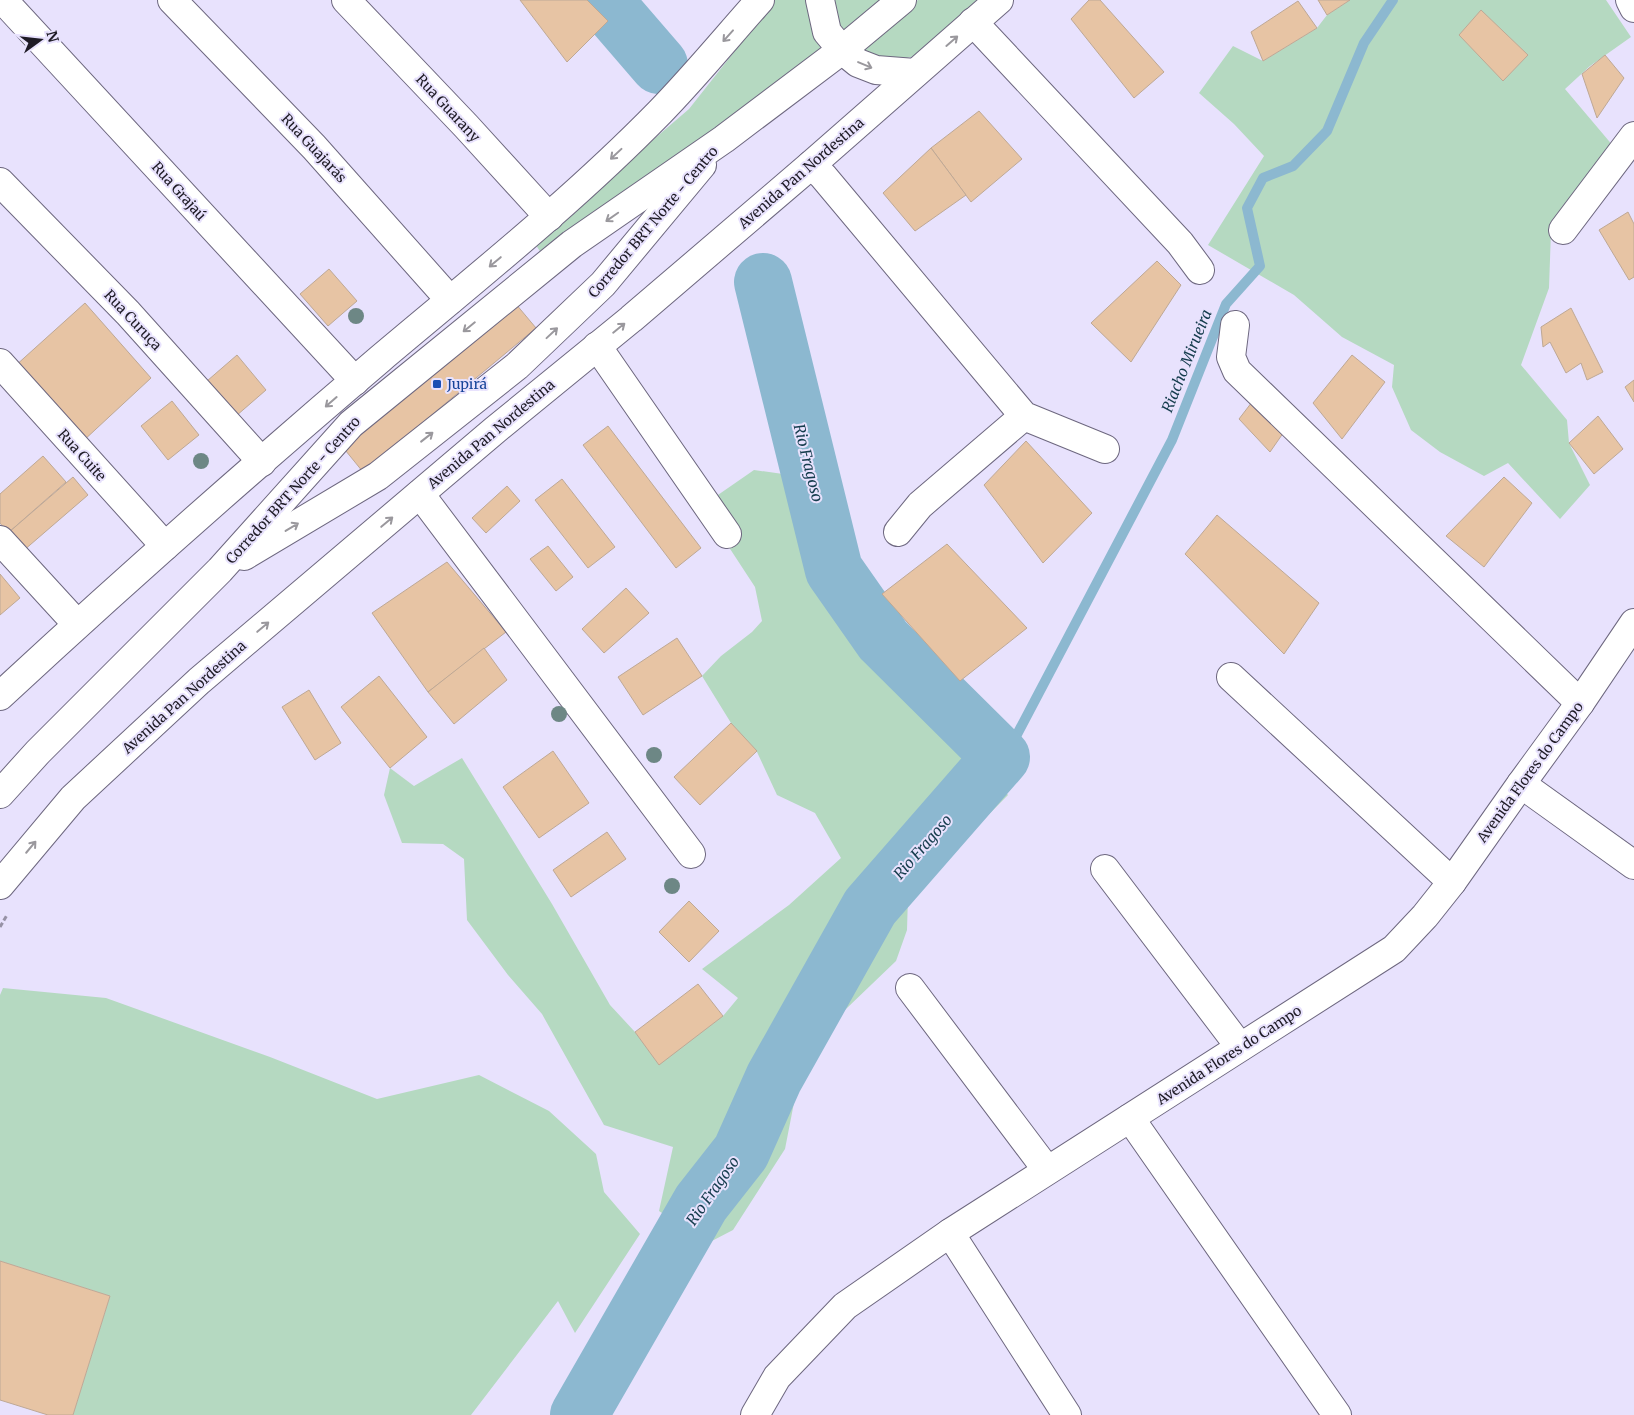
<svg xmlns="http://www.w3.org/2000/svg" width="1634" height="1415" viewBox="0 0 1634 1415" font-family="Merriweather,serif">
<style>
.green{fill:#b5d9c1}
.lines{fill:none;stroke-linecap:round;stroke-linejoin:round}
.stream{stroke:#8cb8d0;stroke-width:10}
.river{stroke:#8cb8d0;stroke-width:58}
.building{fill:#e7c4a4;stroke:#bea895}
.minor-casing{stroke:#6d677f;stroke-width:30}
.highway-casing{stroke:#6d677f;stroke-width:30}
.path{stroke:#9792a6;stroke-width:3;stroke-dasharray:5 2.5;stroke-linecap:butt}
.minor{stroke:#fff;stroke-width:28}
.highway{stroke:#fff;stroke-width:28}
.tree{fill:#6d8785}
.oneway{stroke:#9a989d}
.transit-dot{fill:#1a4fb4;stroke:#e8e2fd;stroke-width:2}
.labels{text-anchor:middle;stroke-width:4;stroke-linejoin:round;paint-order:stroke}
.street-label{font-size:14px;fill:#1e1b25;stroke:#e8e2fd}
.transit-label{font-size:14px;fill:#164399;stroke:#e8e2fd;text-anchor:start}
.water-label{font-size:15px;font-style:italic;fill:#153c4d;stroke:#e8e2fd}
</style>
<rect width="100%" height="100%" fill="#e8e2fd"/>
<g class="green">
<path d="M775 0H812L833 48 541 253 534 242 689 109Z"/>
<path d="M825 0H892L843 42Z"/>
<path d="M918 0H986L923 54 882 64 858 50Z"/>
<path d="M1350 0H1606L1631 37 1590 66 1565 89 1614 147 1551 231 1549 288 1521 365 1567 420 1569 443 1590 485 1560 519 1508 463 1484 476 1440 452 1411 430 1392 387 1394 365 1342 337 1294 295 1208 245 1264 156 1234 124 1199 93 1233 46 1263 61 1317 28 1327 15Z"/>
<path d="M754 470 797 476 822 584 1008 795 908 896 907 930 896 961 822 1032 799 1077 785 1149 733 1230 708 1243 659 1211 673 1147 604 1125 542 1014 508 975 467 920 464 859 443 844 402 843 384 795 390 768 414 786 462 758 552 904 610 1005 635 1032 659 1064 723 1016 738 998 702 969 789 905 841 858 815 813 777 795 757 752 731 723 702 676 721 656 752 632 762 621 755 587 702 506Z"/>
<path d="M3 988 106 998 270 1057 377 1099 479 1075 549 1111 596 1154 604 1192 640 1234 575 1333 558 1301 471 1415H73L110 1296 0 1261V995Z"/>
</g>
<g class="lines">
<path class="stream" d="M1001 757 1012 744 1172 440 1226 304 1260 266 1247 208 1263 178 1293 166 1327 131 1364 43 1393 0"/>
<g class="river">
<path d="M603 0 659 65"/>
<path d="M579 1415 701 1203 741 1152 774 1078 870 907 1001 757 883 640 834 570 763 282"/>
</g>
</g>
<g class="building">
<path d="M520 0H587L608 21 567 62Z"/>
<path d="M1089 0H1100L1164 72 1134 98 1071 19Z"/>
<path d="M1318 0H1350L1327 15Z"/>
<path d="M1298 1 1317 28 1263 61 1251 32Z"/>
<path d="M1481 10 1528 55 1503 81 1459 35Z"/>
<path d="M1605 55 1624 78 1597 118 1582 74Z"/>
<path d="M979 111 1022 159 971 202 931 148Z"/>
<path d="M931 148 966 195 915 231 883 193Z"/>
<path d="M1628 212 1634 224V277L1629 280 1599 230Z"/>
<path d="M1157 261 1181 285 1131 362 1091 323Z"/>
<path d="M329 269 357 301 328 326 300 294Z"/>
<path d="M510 297 536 328 363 472 337 440Z"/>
<path d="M85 303 151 378 82 442 14 367Z"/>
<path d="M1571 308 1603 372 1587 380 1581 363 1566 373 1550 342 1543 347 1541 327Z"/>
<path d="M237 355 266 390 236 416 207 381Z"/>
<path d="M1352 355 1385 382 1342 439 1313 403Z"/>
<path d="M1634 380V402L1625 387Z"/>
<path d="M172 401 199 435 168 460 141 426Z"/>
<path d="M1252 402 1286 429 1270 452 1239 419Z"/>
<path d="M1598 416 1623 449 1594 474 1569 443Z"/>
<path d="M608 426 701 548 676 568 583 445Z"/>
<path d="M1026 441 1092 513 1043 563 984 485Z"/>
<path d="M43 456 66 482 8 533 0 523V494Z"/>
<path d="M73 477 88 495 23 551 8 533Z"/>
<path d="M1504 477 1532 503 1484 567 1446 536Z"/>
<path d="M562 479 615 547 588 568 535 500Z"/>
<path d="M507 486 520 501 486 533 472 518Z"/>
<path d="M1217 515 1319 603 1284 654 1185 554Z"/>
<path d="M947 544 1027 628 960 681 882 594Z"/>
<path d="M548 546 573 577 556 591 530 559Z"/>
<path d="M447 562 506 632 428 692 372 613Z"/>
<path d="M0 574 20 598 0 615Z"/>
<path d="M626 588 649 613 604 653 582 629Z"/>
<path d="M677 638 702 676 643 715 618 677Z"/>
<path d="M484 648 507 680 454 724 428 692Z"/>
<path d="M379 676 427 737 390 768 341 707Z"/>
<path d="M309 690 341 743 315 760 282 707Z"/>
<path d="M731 723 757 751 700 805 674 777Z"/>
<path d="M553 751 589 803 539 838 503 787Z"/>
<path d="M607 832 626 859 571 897 553 870Z"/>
<path d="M689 901 719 931 689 962 659 932Z"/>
<path d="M698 984 723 1016 659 1065 635 1032Z"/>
<path d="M0 1261 110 1296 73 1415H48L0 1400Z"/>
</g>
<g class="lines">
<g class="minor-casing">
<g id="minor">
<path d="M3 0 355 381"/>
<path d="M172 0 314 147 450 300"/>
<path d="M346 0 466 126 549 217"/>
<path d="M1630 0 1634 8"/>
<path d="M973 22 1180 243 1200 270"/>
<path d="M811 165 823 176 1024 416 1105 449"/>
<path d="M0 182 128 313 262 462"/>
<path d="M1563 230 1634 136"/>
<path d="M1235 325 1231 357 1237 371 1580 703"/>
<path d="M597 346 727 534"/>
<path d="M0 363 165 546"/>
<path d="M420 494 691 854"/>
<path d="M898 532 920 505 1024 416"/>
<path d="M0 540 77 624"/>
<path d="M244 556 378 476 517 366 603 284 702 165"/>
<path d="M1231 677 1452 882"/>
<path d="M1521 784 1634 865"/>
<path d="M0 794 38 752 220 570 351 424 572 244 724 139 842 50 902 0"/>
<path d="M1105 869 1240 1047"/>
<path d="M910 988 1047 1170"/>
<path d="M1130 1118 1337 1415"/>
<path d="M950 1233 1067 1415"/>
<path d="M755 1415 777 1377 845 1306 950 1233 1394 949 1425 916 1452 882 1521 784 1580 703 1634 623"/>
</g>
</g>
<g class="highway-casing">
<g id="highway">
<path d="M820 0 827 32 842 50 858 63 876 70 915 73"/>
<path d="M0 696C124 581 251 469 380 359 475 279 573 201 660 112 695 76 727 37 760 0"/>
<path d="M0 885 73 798 199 681 495 430 631 319 811 165 999 0"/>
</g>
</g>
<path class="path" d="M0 927 7 915"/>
<use href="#minor" class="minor"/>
<use href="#highway" class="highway"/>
</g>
<g class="tree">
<circle cx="356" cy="316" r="8"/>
<circle cx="201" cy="461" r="8"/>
<circle cx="559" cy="714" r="8"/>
<circle cx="654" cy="755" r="8"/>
<circle cx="672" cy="886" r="8"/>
</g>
<defs><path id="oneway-shaft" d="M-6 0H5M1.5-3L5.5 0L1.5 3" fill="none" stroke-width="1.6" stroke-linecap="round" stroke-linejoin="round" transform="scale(1.25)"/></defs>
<g class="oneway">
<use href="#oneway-shaft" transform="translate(728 36) rotate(132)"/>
<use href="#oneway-shaft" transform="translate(952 41) rotate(-41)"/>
<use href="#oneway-shaft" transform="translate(865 65) rotate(23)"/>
<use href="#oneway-shaft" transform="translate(616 154) rotate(137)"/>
<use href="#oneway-shaft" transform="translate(612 217) rotate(145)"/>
<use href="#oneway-shaft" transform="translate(495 262) rotate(140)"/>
<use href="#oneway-shaft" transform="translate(469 327) rotate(141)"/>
<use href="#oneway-shaft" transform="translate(619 328) rotate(-39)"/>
<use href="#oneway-shaft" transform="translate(552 333) rotate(-43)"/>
<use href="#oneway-shaft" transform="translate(331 402) rotate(139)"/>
<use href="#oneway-shaft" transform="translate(427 437) rotate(-38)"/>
<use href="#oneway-shaft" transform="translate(387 522) rotate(-40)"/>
<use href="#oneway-shaft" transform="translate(292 527) rotate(-31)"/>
<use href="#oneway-shaft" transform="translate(263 627) rotate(-40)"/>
<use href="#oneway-shaft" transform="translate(31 847) rotate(-50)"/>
</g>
<rect class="transit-dot" x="432" y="379" width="10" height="10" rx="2.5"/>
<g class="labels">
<g class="street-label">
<text transform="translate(448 108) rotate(47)" y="5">Rua Guarany</text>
<text transform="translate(314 148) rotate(47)" y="5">Rua Guajarás</text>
<text transform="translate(801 173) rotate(-41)" y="5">Avenida Pan Nordestina</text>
<text transform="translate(179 191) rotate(48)" y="5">Rua Grajaú</text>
<text transform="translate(653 222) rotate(-50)" y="5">Corredor BRT Norte - Centro</text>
<text transform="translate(133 320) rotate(47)" y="5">Rua Curuça</text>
<text transform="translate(491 434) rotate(-40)" y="5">Avenida Pan Nordestina</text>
<text transform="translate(82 455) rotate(48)" y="5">Rua Cuite</text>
<text transform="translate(293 490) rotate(-48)" y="5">Corredor BRT Norte - Centro</text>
<text transform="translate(184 697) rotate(-42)" y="5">Avenida Pan Nordestina</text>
<text transform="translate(1530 772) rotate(-54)" y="5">Avenida Flores do Campo</text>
<text transform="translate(1229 1055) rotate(-33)" y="5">Avenida Flores do Campo</text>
</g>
<g class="transit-label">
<text x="447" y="389">Jupirá</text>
</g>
<g class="water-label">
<text transform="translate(1187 361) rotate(-68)" y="5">Riacho Mirueira</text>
<text transform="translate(808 463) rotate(76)" y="5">Rio Fragoso</text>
<text transform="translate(923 847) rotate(-49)" y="5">Rio Fragoso</text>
<text transform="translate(713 1191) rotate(-55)" y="5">Rio Fragoso</text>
</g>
</g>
<g transform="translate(40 40) rotate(75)" stroke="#e8e2fd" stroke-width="4" paint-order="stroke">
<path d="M0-4L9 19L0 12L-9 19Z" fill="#1e1b25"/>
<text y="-8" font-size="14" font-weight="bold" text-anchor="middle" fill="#1e1b25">N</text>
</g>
</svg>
